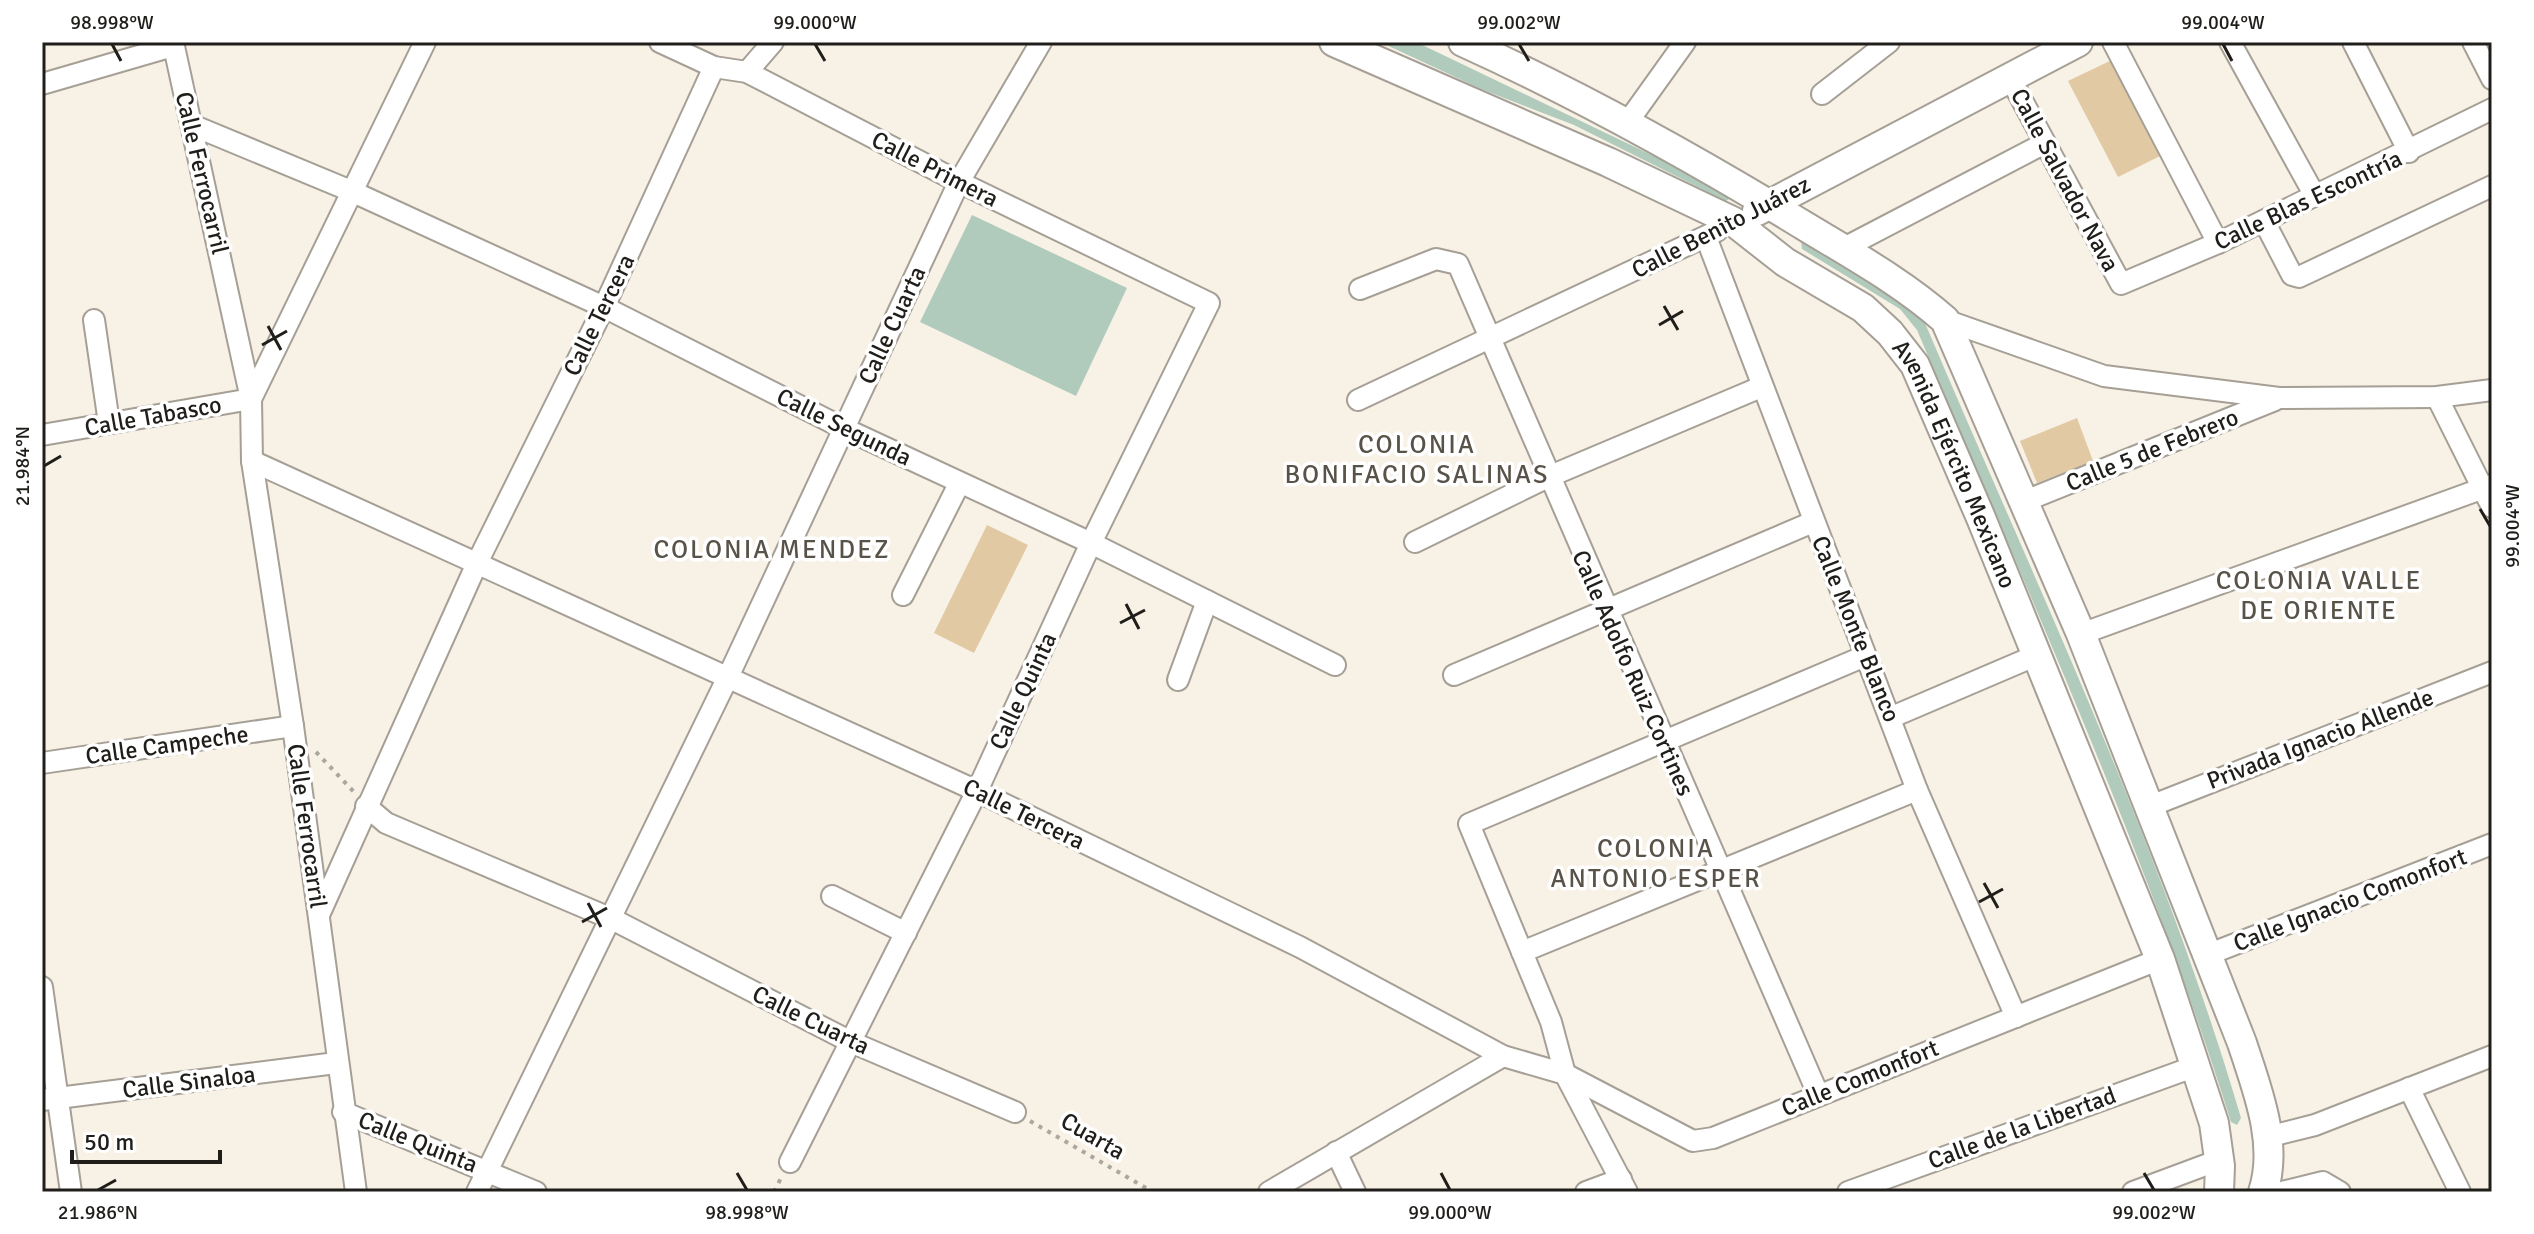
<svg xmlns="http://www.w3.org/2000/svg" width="2534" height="1234" viewBox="0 0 2534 1234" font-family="Signika,sans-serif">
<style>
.green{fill:#b0cbbc}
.building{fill:#e1c9a3}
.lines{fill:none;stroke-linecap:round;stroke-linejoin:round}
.street-casing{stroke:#a59f95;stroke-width:24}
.secondary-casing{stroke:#a59f95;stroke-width:32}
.path{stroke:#aca79e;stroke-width:4;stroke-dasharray:4 6;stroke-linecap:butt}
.street{stroke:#fff;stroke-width:20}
.secondary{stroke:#fff;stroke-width:28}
.ticks{fill:none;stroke:#201e1a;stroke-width:3}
.labels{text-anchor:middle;stroke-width:7;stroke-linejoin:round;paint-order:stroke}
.street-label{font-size:24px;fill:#201e1a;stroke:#fff}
.neighbourhood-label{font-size:26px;letter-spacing:2px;fill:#585248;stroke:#fff}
.neatline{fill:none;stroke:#201e1a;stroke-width:3}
.ticks-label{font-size:20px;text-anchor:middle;fill:#201e1a}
</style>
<rect width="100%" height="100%" fill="#f8f1e6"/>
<g class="green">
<path d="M1380 42H1416L1731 193 1732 197 1726 201 1574 125 1481 89Z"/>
<path d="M972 215 1127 288 1076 396 920 322Z"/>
<path d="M1801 241H1807L1918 312 1925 323C2036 585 2161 845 2241 1118L2237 1125 2231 1122C2146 851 2027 591 1917 330L1900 309 1802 249Z"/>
</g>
<g class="building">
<path d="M2114 59 2164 154 2118 177 2068 81Z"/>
<path d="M2077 418 2093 461 2037 483 2020 441Z"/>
<path d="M987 525 1028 545 974 653 934 633Z"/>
</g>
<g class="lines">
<g class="street-casing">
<g id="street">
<path d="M173 42 251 399 252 461 293 726 356 1192"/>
<path d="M660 42 714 67 747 72 959 182 1209 303 1091 543 977 791 790 1162"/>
<path d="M2113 42 2218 243"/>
<path d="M2230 42 2315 196"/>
<path d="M2353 42 2409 152"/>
<path d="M2473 42 2492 79"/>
<path d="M747 72 773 42"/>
<path d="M2009 76 2121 284 2218 243 2492 109"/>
<path d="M42 84 173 46"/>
<path d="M1822 94 1889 42"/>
<path d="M1627 123 1685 42"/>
<path d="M192 125 351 191 604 307 843 428 1091 543 1335 665"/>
<path d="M2264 221 2292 275 2299 277 2492 186"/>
<path d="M1706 237 1917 790 2016 1017"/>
<path d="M1844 248 2045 143"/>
<path d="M1360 289 1436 259 1458 264 1818 1094"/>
<path d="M94 320 109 423"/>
<path d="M1945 320 2104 376 2279 398 2437 397 2492 390"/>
<path d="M2437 397 2492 507"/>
<path d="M251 399 425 42"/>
<path d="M1358 400 1717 231"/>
<path d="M42 435 251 399"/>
<path d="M252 461 977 791 1300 947 1503 1056 1565 1074 1693 1141 1713 1138 2160 959"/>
<path d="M2025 501 2275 400"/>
<path d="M1415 542 1548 477 1761 387"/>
<path d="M903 595 959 484"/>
<path d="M2081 634 2492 485"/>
<path d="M1454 675 1813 522"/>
<path d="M1178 680 1207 601"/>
<path d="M1892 717 2037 655"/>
<path d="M42 763 293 726"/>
<path d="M366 806 386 823 612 919 851 1042 1015 1112"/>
<path d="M2148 807 2492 672"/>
<path d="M832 896 906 933"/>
<path d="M319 915 478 561 604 307 714 67"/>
<path d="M1522 952 1917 790"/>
<path d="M2207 955 2492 844"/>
<path d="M42 987 71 1192"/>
<path d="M2409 1088 2460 1192"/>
<path d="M42 1100 336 1063"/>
<path d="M343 1112 536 1192"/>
<path d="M2267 1137 2315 1125 2492 1056"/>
<path d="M1336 1152 1355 1192"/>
<path d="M477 1192 728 677 959 182 1041 42"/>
<path d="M1269 1192 1503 1056"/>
<path d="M1586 1192 1621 1179"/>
<path d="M1627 1192 1565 1074 1551 1022 1469 824 1865 656"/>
<path d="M1848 1192 2196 1066"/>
<path d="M2133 1192 2219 1160"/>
<path d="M2282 1192 2323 1182 2340 1192"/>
</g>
</g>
<g class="secondary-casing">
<g id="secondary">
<path id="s1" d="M1334 42 1608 162 1734 222 1785 262 1863 308 1890 333 1915 365 1981 518 2160 959 2214 1123 2220 1166 2219 1192"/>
<path d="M1463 42C1582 96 1697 160 1808 228 1856 257 1903 283 1945 320L2081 634 2242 1043C2257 1089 2279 1144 2263 1192"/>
<path d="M1757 211 2078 42"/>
</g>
</g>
<g class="path">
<path d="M316 752 354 792"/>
<path d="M1030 1121 1153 1192"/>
<path d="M774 1192 781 1178"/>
</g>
<use href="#street" class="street"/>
<use href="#secondary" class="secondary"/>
</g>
<path class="ticks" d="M112 44 121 61M815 44 825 61M1519 44 1529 61M2223 44 2232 61M1664 306 1678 330M1659 325 1683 311M268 326 281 350M262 345 287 331M44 466 61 456M2480 509 2490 526M1126 604 1139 629M1120 623 1145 610M1984 883 1998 908M1979 902 2003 889M588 903 601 927M582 922 607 908M737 1173 747 1190M1441 1173 1450 1190M2144 1173 2154 1190M98 1190 116 1180"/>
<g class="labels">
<g class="street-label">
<text transform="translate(935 169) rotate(27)" y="8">Calle Primera</text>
<text transform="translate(202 173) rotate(77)" y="8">Calle Ferrocarril</text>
<text transform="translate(2065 180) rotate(62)" y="8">Calle Salvador Nava</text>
<text transform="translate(2308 200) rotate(-25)" y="8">Calle Blas Escontría</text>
<text transform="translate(1721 227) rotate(-27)" y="8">Calle Benito Juárez</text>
<text transform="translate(599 315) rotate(-64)" y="8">Calle Tercera</text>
<text transform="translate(892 325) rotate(-65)" y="8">Calle Cuarta</text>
<text transform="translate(153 416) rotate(-10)" y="8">Calle Tabasco</text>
<text transform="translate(844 427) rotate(26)" y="8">Calle Segunda</text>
<text transform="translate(2152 450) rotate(-22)" y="8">Calle 5 de Febrero</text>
<text dy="8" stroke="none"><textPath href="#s1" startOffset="778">Avenida Ejército Mexicano</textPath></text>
<text transform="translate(1856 629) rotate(68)" y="8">Calle Monte Blanco</text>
<text transform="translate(1633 673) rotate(66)" y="8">Calle Adolfo Ruiz Cortines</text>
<text transform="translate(1023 691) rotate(-65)" y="8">Calle Quinta</text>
<text transform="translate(2320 739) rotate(-21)" y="8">Privada Ignacio Allende</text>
<text transform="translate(167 745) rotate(-8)" y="8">Calle Campeche</text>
<text transform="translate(1024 814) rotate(26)" y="8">Calle Tercera</text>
<text transform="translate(307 826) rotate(82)" y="8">Calle Ferrocarril</text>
<text transform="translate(2350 900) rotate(-21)" y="8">Calle Ignacio Comonfort</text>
<text transform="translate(811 1020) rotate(26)" y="8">Calle Cuarta</text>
<text transform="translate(1860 1078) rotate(-22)" y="8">Calle Comonfort</text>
<text transform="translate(189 1082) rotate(-7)" y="8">Calle Sinaloa</text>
<text transform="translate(2022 1128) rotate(-20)" y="8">Calle de la Libertad</text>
<text transform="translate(1093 1136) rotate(30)" y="8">Cuarta</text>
<text transform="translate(418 1142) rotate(22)" y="8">Calle Quinta</text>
</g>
<g class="neighbourhood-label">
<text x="1417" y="453">COLONIA<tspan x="1417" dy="30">BONIFACIO SALINAS</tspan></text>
<text x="772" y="558">COLONIA MENDEZ</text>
<text x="2319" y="589">COLONIA VALLE<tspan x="2319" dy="30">DE ORIENTE</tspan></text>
<text x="1656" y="857">COLONIA<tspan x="1656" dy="30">ANTONIO ESPER</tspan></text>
</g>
</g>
<rect width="2534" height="1234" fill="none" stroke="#ffffff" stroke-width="88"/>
<path d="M72 1150v12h148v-12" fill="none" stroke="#201e1a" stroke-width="4"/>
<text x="84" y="1150" font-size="24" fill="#201e1a" stroke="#ffffff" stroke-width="6" paint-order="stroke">50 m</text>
<rect x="44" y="44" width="2446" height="1146" class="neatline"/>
<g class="ticks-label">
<text x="112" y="29">98.998°W</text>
<text x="815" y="29">99.000°W</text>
<text x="1519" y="29">99.002°W</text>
<text x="2223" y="29">99.004°W</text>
<text transform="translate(22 466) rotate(-90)" y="7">21.984°N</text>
<text transform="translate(2512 526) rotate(-90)" y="7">99.004°W</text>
<text x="98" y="1219">21.986°N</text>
<text x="747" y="1219">98.998°W</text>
<text x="1450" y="1219">99.000°W</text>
<text x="2154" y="1219">99.002°W</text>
</g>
</svg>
